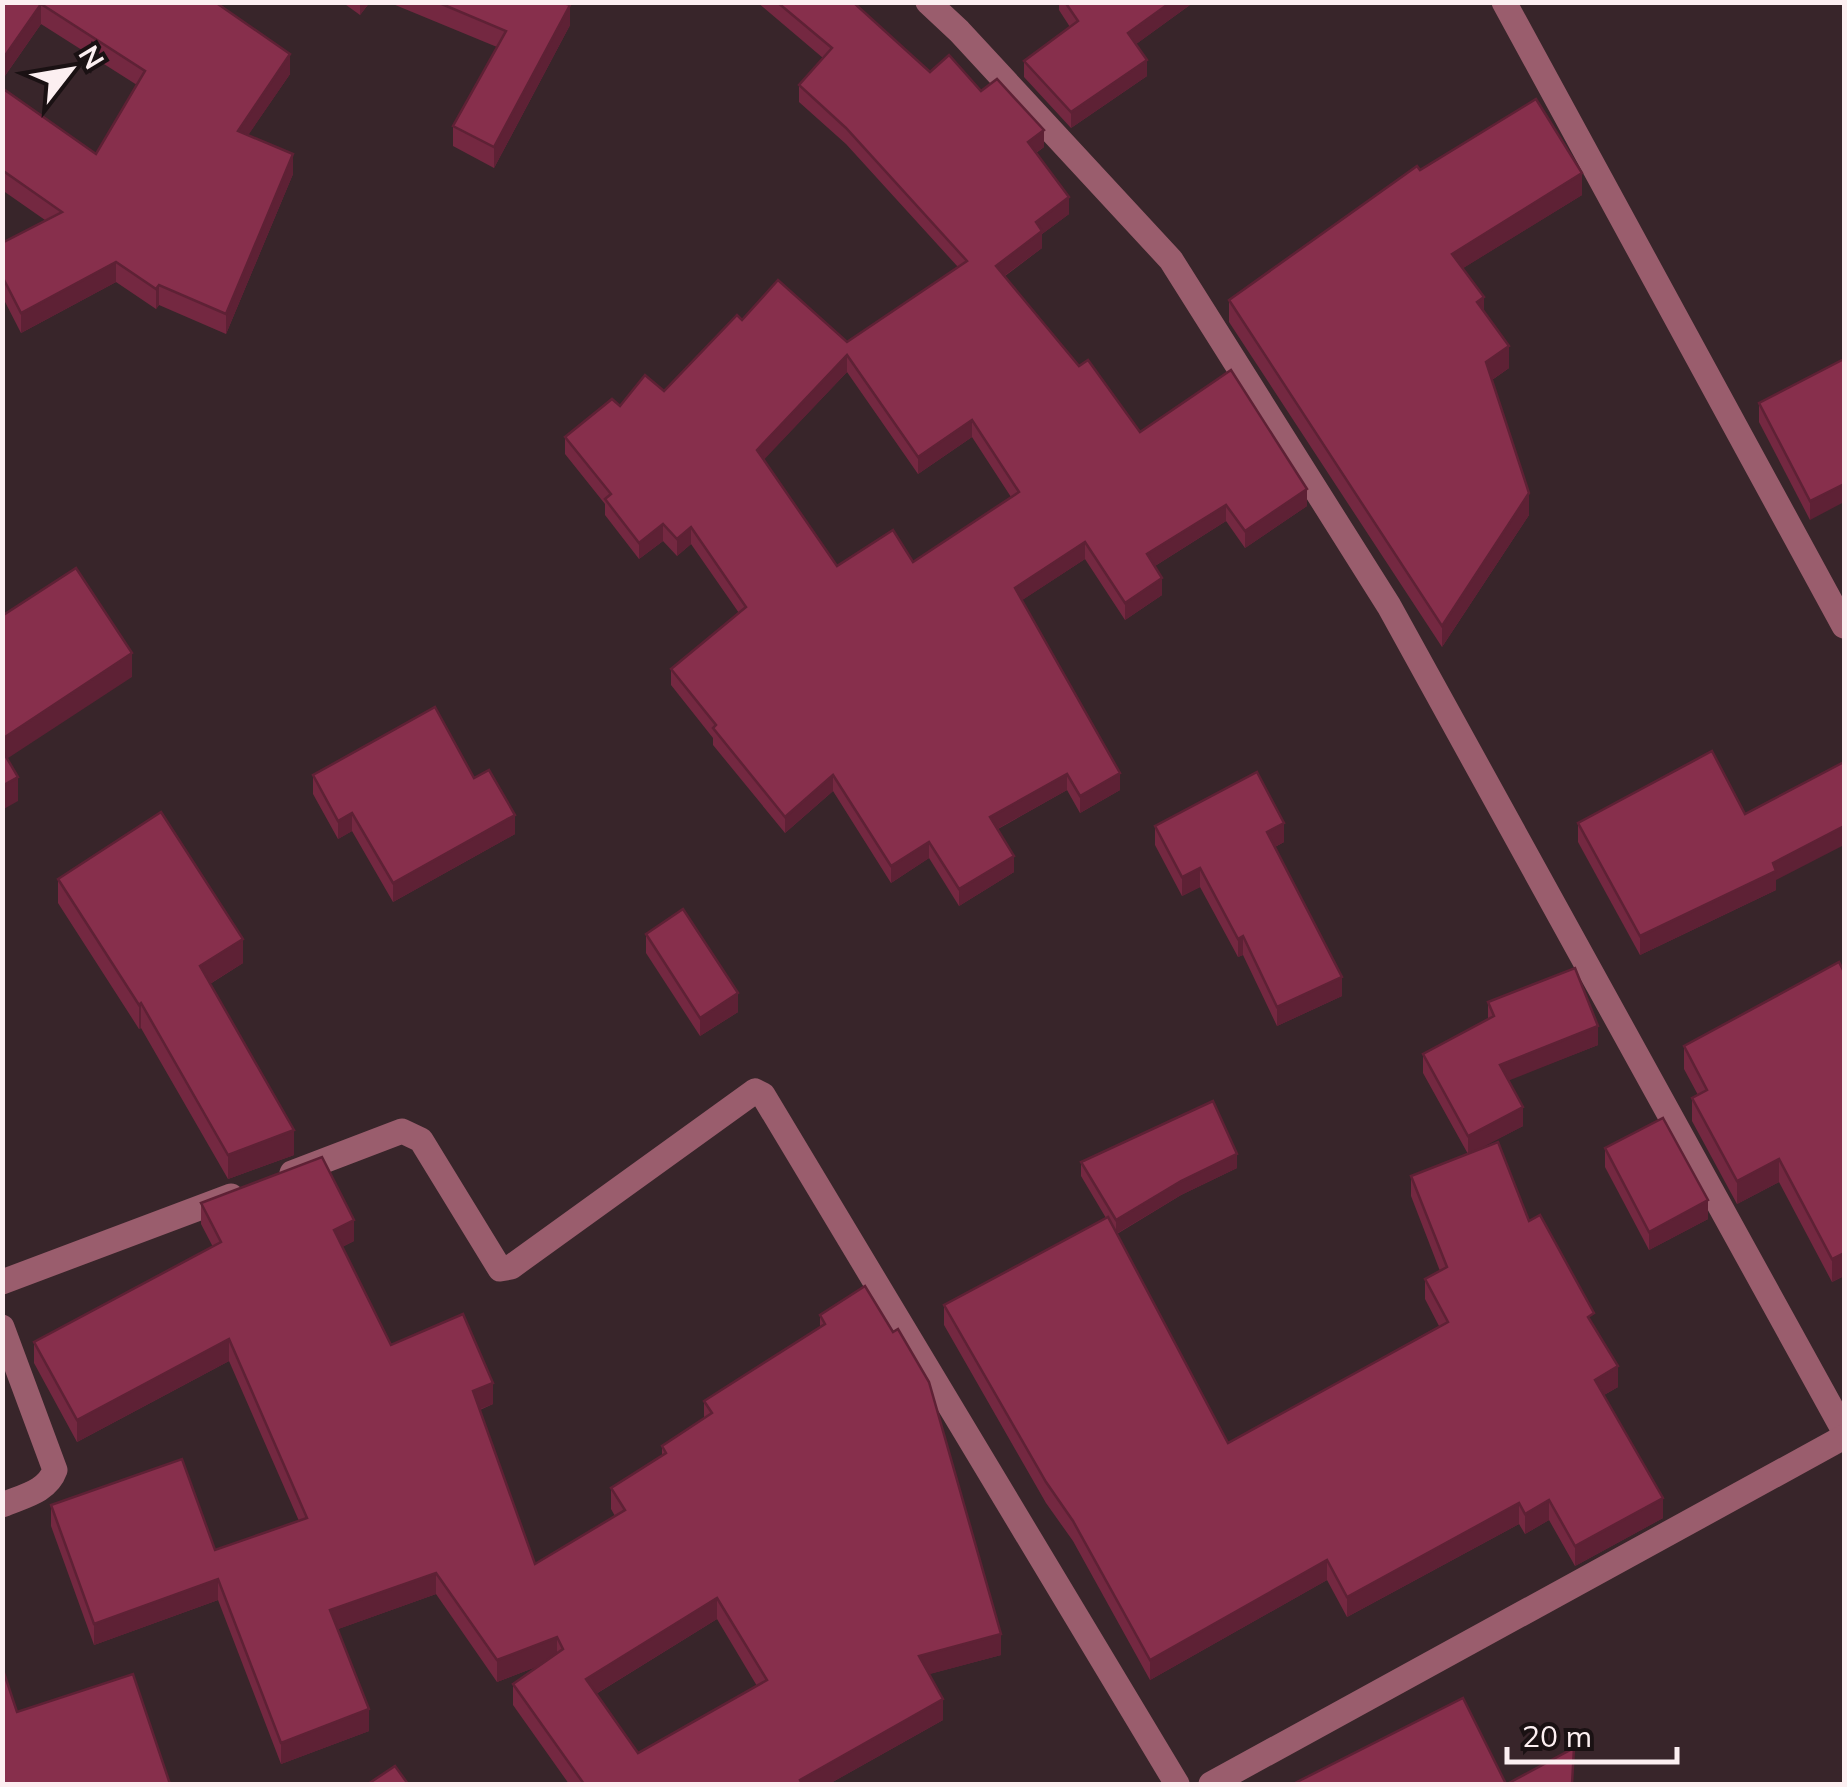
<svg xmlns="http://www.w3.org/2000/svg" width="1847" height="1787" viewBox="0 0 1847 1787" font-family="Mulish,sans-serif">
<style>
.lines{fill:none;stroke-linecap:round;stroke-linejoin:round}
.minor{stroke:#9a5d6d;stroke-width:25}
.wall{fill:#742841;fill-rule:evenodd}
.shaded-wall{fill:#5e2135}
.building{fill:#872f4c;stroke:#5e2135;stroke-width:2.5;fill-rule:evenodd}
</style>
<rect width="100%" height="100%" fill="#38252a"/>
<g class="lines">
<g class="minor">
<path d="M928 2 959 31 1171 260 1389 606 1844 1431"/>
<path d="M1504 2 1844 626"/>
<path d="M292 1173 402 1131 421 1140 500 1269 511 1267 755 1091 763 1095 1177 1784"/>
<path d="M2 1282 231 1196"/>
<path d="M2 1327 55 1470C47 1492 23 1496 2 1505"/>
<path d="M1211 1784 1844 1437"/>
</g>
</g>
<g class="wall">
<path d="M2 2H215L290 74 248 135 293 174 226 334 159 305 156 309 116 282 21 333 2 296V243L45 220 2 190V88L96 154 137 85 41 24 2 80Z"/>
<path d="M342 2H370L360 15Z"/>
<path d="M388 2H561L570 25 494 168 453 146V126L497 47Z"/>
<path d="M757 2H853L930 72 981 91 1044 147 1036 153 1069 214 1042 234V248L1005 276 1079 366 1140 432 1307 506 1245 548 1226 521 1155 566 1162 595 1125 620 1085 559 1022 600 1120 790 1080 813 1067 790 998 829 1014 872 959 906 929 858 891 883 833 791 785 833 713 745V738L671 685V669L739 613 691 544 677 556 663 541 639 559 605 515V504L565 454V437L620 406 664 391 742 320 847 342 958 267 846 144 799 102V85L823 58ZM847 372 918 474 972 437 1011 497 913 562 837 566 763 460Z"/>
<path d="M1059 2H1194L1136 44 1147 76 1071 128 1024 77V61L1070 27 1059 10Z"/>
<path d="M1420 170 1582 195 1463 268 1509 368 1492 380 1529 515 1442 647 1229 322V300Z"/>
<path d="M1844 359 1810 520 1759 422V403Z"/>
<path d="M313 775 515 834 393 902 352 831 338 839 313 794Z"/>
<path d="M1578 823 1776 880V890L1640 955 1578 842Z"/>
<path d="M1155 826 1284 842 1275 847 1342 996 1277 1026 1243 955 1238 957 1200 887 1182 896 1155 845Z"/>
<path d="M58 879 243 963 210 984 294 1155 228 1179 141 1028 139 1029 58 903Z"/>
<path d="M646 934 738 1012 700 1036 646 953Z"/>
<path d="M1844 972V1276L1832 1282 1779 1182 1737 1204 1692 1121V1098L1698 1095 1684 1069V1046Z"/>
<path d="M1488 1002 1598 1045 1508 1080 1523 1126 1472 1152 1529 1221 1594 1326 1618 1387 1604 1395 1663 1518 1575 1566 1549 1520 1525 1534 1519 1524 1347 1617 1327 1580 1150 1680 1073 1541 1046 1503 944 1325V1305L1106 1218 1081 1176V1162L1237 1168 1181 1195 1117 1234 1228 1443 1439 1326 1425 1299V1279L1440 1271 1411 1196V1176L1468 1154 1423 1073V1054L1488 1019Z"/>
<path d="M1605 1148 1708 1219 1649 1250 1605 1167Z"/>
<path d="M201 1203 354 1241 342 1247 391 1345 493 1404 480 1410 535 1564 615 1516 611 1509V1488L662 1456V1446L704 1418V1401L820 1328V1315L1001 1655 929 1674 943 1720 829 1784H569L513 1705V1684L541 1665 497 1682 436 1594 338 1629 369 1731 281 1764 218 1600 94 1645 51 1526V1505L215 1550 299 1521 229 1361 77 1442 34 1363V1342L213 1247 201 1224ZM717 1619 757 1686 638 1753 596 1694Z"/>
</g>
<g class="shaded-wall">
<path d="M360 2H370L360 15Z"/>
<path d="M1171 2H1194L1128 50V33Z"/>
<path d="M41 4V24L2 80V60Z"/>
<path d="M570 5V25L494 168V147Z"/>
<path d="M290 54V74L238 150V131Z"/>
<path d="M1147 60V76L1071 128V112Z"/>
<path d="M1044 130V147L1028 158V142Z"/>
<path d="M293 154V174L226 334V314Z"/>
<path d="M1582 173V195L1452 275V254Z"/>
<path d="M1069 197V214L1042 234V248L996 282V266L1036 222Z"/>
<path d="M116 262V282L21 333V313Z"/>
<path d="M159 285V305L156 309V289Z"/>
<path d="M1484 297V318L1477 302Z"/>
<path d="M1509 346V368L1486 384V362Z"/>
<path d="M847 355V372L757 467V450Z"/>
<path d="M972 420V437L918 474V457Z"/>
<path d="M1844 484V502L1810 520V501Z"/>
<path d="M1307 489V506L1245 548V531Z"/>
<path d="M1529 493V515L1442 647V626Z"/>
<path d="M1226 505V521L1147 571V554Z"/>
<path d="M663 524V541L639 559V543Z"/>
<path d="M691 527V544L677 556V539Z"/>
<path d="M1085 542V559L1015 605V588Z"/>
<path d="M1162 578V595L1125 620V603Z"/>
<path d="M132 653V677L2 762V739Z"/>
<path d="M1120 773V790L1080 813V796Z"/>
<path d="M1067 774V790L990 833V817Z"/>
<path d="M833 775V791L785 833V817Z"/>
<path d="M18 777V801L2 810V786Z"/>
<path d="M352 813V831L338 839V821Z"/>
<path d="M515 815V834L393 902V883Z"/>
<path d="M1284 823V842L1267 851V832Z"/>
<path d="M1844 826V845L1776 880V890L1640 955V936L1773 863Z"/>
<path d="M929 842V858L891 883V866Z"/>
<path d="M1014 856V872L959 906V889Z"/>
<path d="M1200 868V887L1182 896V877Z"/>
<path d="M1243 936V955L1238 957V939Z"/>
<path d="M243 939V963L200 990V966Z"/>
<path d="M1342 977V996L1277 1026V1007Z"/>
<path d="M738 993V1012L700 1036V1018Z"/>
<path d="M141 1003V1028L139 1029V1005Z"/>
<path d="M1598 1026V1045L1500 1084V1065Z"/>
<path d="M1523 1107V1126L1468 1155V1136Z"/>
<path d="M294 1130V1155L228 1179V1155Z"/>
<path d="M1237 1154V1168L1181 1195 1116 1234V1220L1181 1181Z"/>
<path d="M1779 1159V1182L1737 1204V1181Z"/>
<path d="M1708 1200V1219L1649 1250V1232Z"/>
<path d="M354 1220V1241L334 1251V1230Z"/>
<path d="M1844 1253V1276L1832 1282V1259Z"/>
<path d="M229 1339V1361L77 1442V1420Z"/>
<path d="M1618 1366V1387L1595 1400V1380Z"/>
<path d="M493 1383V1404L473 1412V1391Z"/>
<path d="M1663 1498V1518L1575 1566V1546Z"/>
<path d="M1549 1500V1520L1525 1534V1514Z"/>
<path d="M1519 1503V1524L1347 1617V1597Z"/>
<path d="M1327 1560V1580L1150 1680V1660Z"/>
<path d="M436 1573V1594L330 1632V1610Z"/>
<path d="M218 1579V1600L94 1645V1624Z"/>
<path d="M717 1598V1619L586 1700V1679Z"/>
<path d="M1001 1634V1655L919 1677V1656Z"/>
<path d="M557 1637V1659L497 1682V1660Z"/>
<path d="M943 1699V1720L829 1784H800V1780Z"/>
<path d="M369 1709V1731L281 1764V1743Z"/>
</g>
<g class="building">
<path d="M2 2H215L290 54 238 131 293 154 226 314 159 285 156 289 116 262 21 313 2 276V243L62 212 2 170V88L96 154 145 71 41 4 2 60Z"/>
<path d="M437 2H561L570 5 494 147 453 126 506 31Z"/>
<path d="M777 2H853L930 72 949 55 981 91 997 79 1044 130 1028 142 1069 197 1036 222 1042 231 996 266 1079 366 1088 360 1140 432 1231 370 1307 489 1245 531 1226 505 1147 554 1162 578 1125 603 1085 542 1015 588 1120 773 1080 796 1067 774 990 817 1014 856 959 889 929 842 891 866 833 775 785 817 713 728 716 725 671 669 746 607 691 527 677 539 663 524 639 543 605 499 611 494 565 437 612 399 620 406 645 375 664 391 737 315 742 320 778 280 847 342 967 261 846 128 799 85 832 48ZM847 355 918 457 972 420 1019 492 913 562 893 530 837 566 757 450Z"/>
<path d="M1065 2H1171L1128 33 1147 60 1071 112 1024 61 1078 21Z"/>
<path d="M1536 99 1582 173 1452 254 1484 297 1477 302 1509 346 1486 362 1529 493 1442 626 1229 300 1417 166 1420 170Z"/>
<path d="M1844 359V484L1810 501 1759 403Z"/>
<path d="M76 568 132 653 2 739V616Z"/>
<path d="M435 707 474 778 489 770 515 815 393 883 352 813 338 821 313 775Z"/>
<path d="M2 750 18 777 2 786Z"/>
<path d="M1712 751 1745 814 1844 762V826L1773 863 1776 871 1640 936 1578 823Z"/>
<path d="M1257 772 1284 823 1267 832 1342 977 1277 1007 1243 936 1238 939 1200 868 1182 877 1155 826Z"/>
<path d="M161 812 243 939 200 966 294 1130 228 1155 141 1003 139 1005 58 879Z"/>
<path d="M683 909 738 993 700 1018 646 934Z"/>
<path d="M1839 962 1844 972V1253L1832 1259 1779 1159 1737 1181 1692 1098 1707 1090 1684 1046Z"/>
<path d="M1575 968 1598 1026 1500 1065 1523 1107 1468 1136 1423 1054 1494 1016 1488 1002Z"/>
<path d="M1213 1101 1237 1154 1181 1181 1116 1220 1081 1162Z"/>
<path d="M1663 1118 1708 1200 1649 1232 1605 1148Z"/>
<path d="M1498 1142 1529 1221 1540 1215 1594 1313 1588 1317 1618 1366 1595 1380 1663 1498 1575 1546 1549 1500 1525 1514 1519 1503 1347 1597 1327 1560 1150 1660 1073 1521 1046 1482 944 1305 1108 1217 1228 1443 1448 1322 1425 1279 1447 1267 1411 1176Z"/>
<path d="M322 1157 354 1220 334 1230 391 1345 463 1314 493 1383 473 1391 535 1564 625 1510 611 1488 666 1453 662 1446 712 1413 704 1401 825 1324 820 1315 865 1286 893 1332 898 1329 929 1382 1001 1634 919 1656 943 1699 800 1780 802 1784H584L513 1684 563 1649 557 1637 497 1660 436 1573 330 1610 369 1709 281 1743 218 1579 94 1624 51 1505 182 1459 215 1550 307 1518 229 1339 77 1420 34 1342 221 1242 201 1203ZM717 1598 767 1680 638 1753 586 1679Z"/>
<path d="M2 1667 17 1712 133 1674 170 1784H2Z"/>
<path d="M1463 1698 1506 1784H1293Z"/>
<path d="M1574 1748 1572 1784H1507Z"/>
<path d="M395 1766 408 1784H368Z"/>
</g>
<rect width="1847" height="1787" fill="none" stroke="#fceff1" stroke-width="10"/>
<g transform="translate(70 70) rotate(59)" stroke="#1a1113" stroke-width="8" paint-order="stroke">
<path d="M0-8L18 38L0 25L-18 38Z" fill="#fceff1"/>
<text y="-15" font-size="28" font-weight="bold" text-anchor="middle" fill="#fceff1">N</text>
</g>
<path d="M1507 1747v15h170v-15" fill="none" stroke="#fceff1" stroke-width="5"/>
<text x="1522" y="1747" font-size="30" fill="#fceff1" stroke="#1a1113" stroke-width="8" paint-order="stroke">20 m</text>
</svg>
